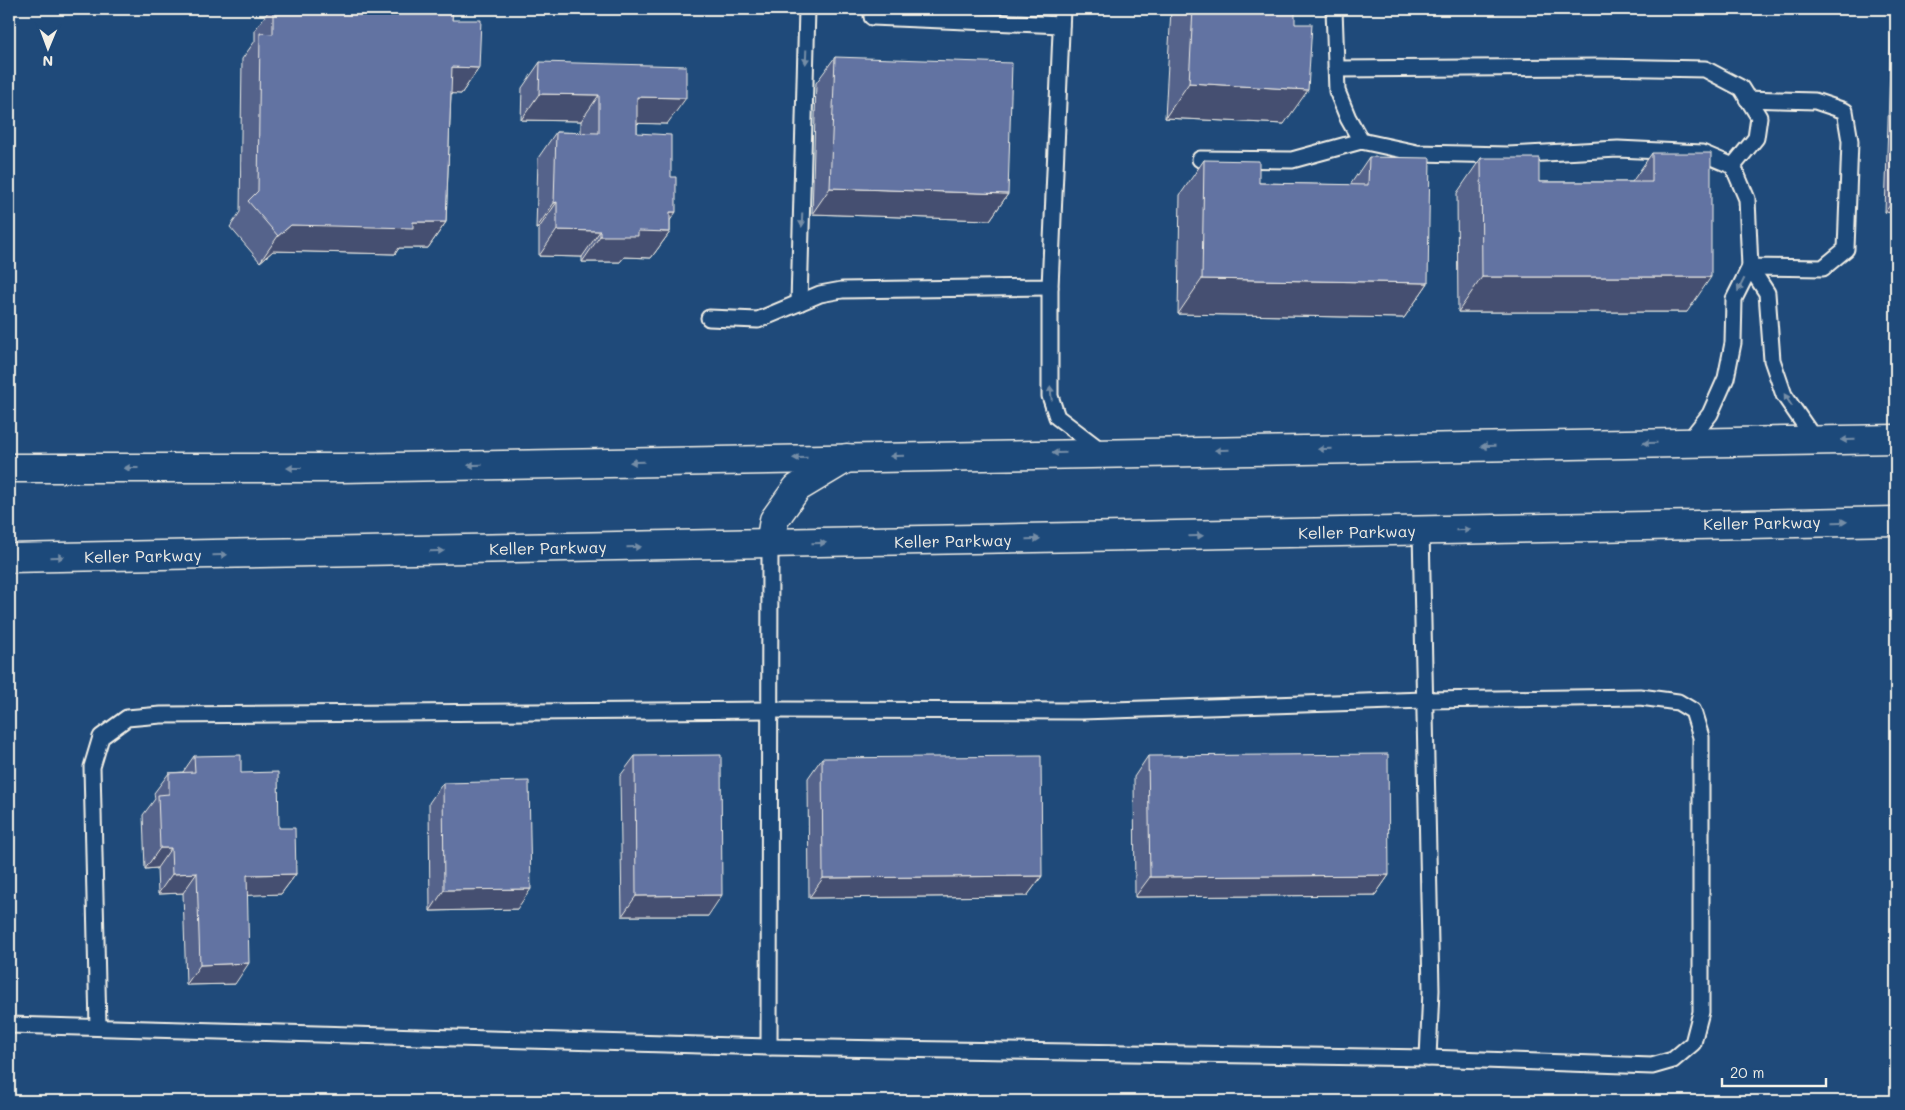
<svg xmlns="http://www.w3.org/2000/svg" width="1905" height="1110" viewBox="0 0 1905 1110" font-family="Mali,sans-serif">
<style>
.lines{fill:none;stroke-linecap:round;stroke-linejoin:round}
.lane-casing{stroke:#f4f1e8;stroke-width:19}
.primary-casing{stroke:#f4f1e8;stroke-width:31}
.lane{stroke:#1f4a7a;stroke-width:15}
.primary{stroke:#1f4a7a;stroke-width:28}
.wall{fill:#54638b;stroke:#f4f1e8}
.shaded-wall{fill:#455071;stroke:#f4f1e8}
.building{fill:#6273a2;stroke:#f4f1e8}
.oneway{fill:#748da6}
.labels{text-anchor:middle;stroke-width:4;stroke-linejoin:round;paint-order:stroke}
.street-label{font-size:16px;fill:#f4f1e8;stroke:#1f4a7a}
</style>
<rect width="100%" height="100%" fill="#1f4a7a"/>
<filter id="ink" filterUnits="userSpaceOnUse"><feTurbulence type="fractalNoise" baseFrequency=".02" numOctaves="2"/><feDisplacementMap in="SourceGraphic" scale="10" xChannelSelector="R" yChannelSelector="G"/><feConvolveMatrix kernelMatrix="1 2 1 2 8 2 1 2 1" color-interpolation-filters="sRGB"/></filter>
<g filter="url(#ink)">
<g class="lines">
<g class="lane-casing">
<g id="lane">
<path d="M872 9V17L1061 25"/>
<path d="M1334 9 1337 91 1348 118 1361 141 1417 153 1508 155 1618 149 1702 153 1733 166 1747 199 1750 267 1823 268 1846 249 1850 141 1845 111 1815 101 1747 99"/>
<path d="M1336 69 1599 67 1705 69 1741 88 1759 117 1756 138 1733 166"/>
<path d="M1200 159 1292 160 1361 141"/>
<path d="M1050 287V396L1057 417 1103 452"/>
<path d="M799 303 807 9"/>
<path d="M709 318 758 320 820 294 842 290 1050 287 1062 9"/>
<path d="M1688 442 1710 414 1726 378 1733 343 1734 299 1750 267 1767 293 1772 360 1784 395 1815 440"/>
<path d="M9 1025 769 1047 1428 1058 1431 990 1421 531"/>
<path d="M98 1027 92 767 101 737 127 718 161 715 770 710 1081 711 1425 700 1640 697 1678 702 1693 711 1701 737V1012L1693 1043 1673 1060 1652 1066 1428 1058"/>
<path d="M769 1047 770 544"/>
</g>
</g>
<g class="primary-casing">
<g id="primary">
<path d="M9 468H342L1896 439"/>
<path d="M770 544 774 520 797 488 847 458"/>
<path d="M9 558 1896 521"/>
</g>
</g>
<use href="#lane" class="lane"/>
<use href="#primary" class="primary"/>
</g>
<g class="wall">
<path d="M270 9H453L452 20 479 68 461 94 451 93 446 222 428 248H399L395 254 273 251 260 262 230 227 240 212 242 59 255 41V30Z"/>
<path d="M1171 9H1295L1284 124 1165 118Z"/>
<path d="M1896 26V213L1885 212 1891 34Z"/>
<path d="M835 57 1008 194 990 220 812 214 816 83Z"/>
<path d="M540 62 667 124 637 123V133L670 220V232L651 258 624 257 620 262H582V257L539 256V228L536 229 538 158 556 132 581 133V121L521 120 522 88Z"/>
<path d="M1652 153 1687 312H1458L1457 193 1481 158 1539 182H1632Z"/>
<path d="M1369 157 1428 283 1404 318 1178 314 1180 195 1204 160 1259 183 1350 185Z"/>
<path d="M194 756 241 773 279 828 296 874 281 894 247 895 235 984 186 985 183 893 158 894 157 868 145 869 143 815 155 799 154 793 169 773 183 772Z"/>
<path d="M635 756 708 916H622L620 776Z"/>
<path d="M1148 756 1389 875 1375 895 1135 897 1134 777Z"/>
<path d="M822 758 1042 876 1027 896 809 898 808 778Z"/>
<path d="M443 783 517 909 430 911 429 803Z"/>
</g>
<g class="shaded-wall">
<path d="M1401 9H1641L1639 11 1398 13Z"/>
<path d="M452 67 479 68 461 94 433 93Z"/>
<path d="M1189 83 1308 90 1284 124 1165 118Z"/>
<path d="M539 94 599 95 581 121 521 120Z"/>
<path d="M637 97 686 98 667 124 619 123Z"/>
<path d="M830 188 1008 194 990 220 812 214Z"/>
<path d="M1896 197V213L1885 212Z"/>
<path d="M557 202 539 228 536 229 554 203Z"/>
<path d="M670 212H676L662 232H670L651 258 624 257 620 262H582L600 236 638 231Z"/>
<path d="M413 222H446L428 248H399L395 254 273 251 260 262 278 236 291 225Z"/>
<path d="M557 230 600 231 582 257 539 256Z"/>
<path d="M1482 277H1711L1687 312H1458Z"/>
<path d="M1202 279 1428 283 1404 318 1178 314Z"/>
<path d="M160 848H171L157 868 145 869Z"/>
<path d="M197 873 183 893 158 894 172 874Z"/>
<path d="M296 874 281 894 233 896 247 875Z"/>
<path d="M1389 875 1375 895 1135 897 1150 877Z"/>
<path d="M1042 876 1027 896 809 898 823 878Z"/>
<path d="M531 889 517 909 430 911 444 890Z"/>
<path d="M722 895 708 916H622L636 896Z"/>
<path d="M249 963 235 984 186 985 200 965Z"/>
</g>
<g class="building">
<path d="M273 9H453L452 20H481L479 68 452 67 446 222H413V228L291 225 278 236 248 201 258 191 260 33 273 34Z"/>
<path d="M1193 9H1295V24H1312L1308 90 1189 83Z"/>
<path d="M835 57 1012 63 1008 194 830 188Z"/>
<path d="M540 62 686 66V98L637 97V133L671 135V177H676V212H670V232L638 231V236H600V231L557 230V202L554 203 556 132 599 133V95L539 94Z"/>
<path d="M1652 153H1711V277H1482L1481 158H1539V182H1652Z"/>
<path d="M1369 157 1430 158 1428 283 1202 279 1204 160 1259 161V183L1368 185Z"/>
<path d="M1388 754 1389 875 1150 877 1148 756Z"/>
<path d="M241 755V773L278 772 279 828H295L296 874 247 875 249 963 200 965 197 873 172 874 171 848H160L158 795 169 794V773L195 772 194 756Z"/>
<path d="M721 755 722 895 636 896 635 756Z"/>
<path d="M1041 756 1042 876 823 878 822 758Z"/>
<path d="M529 781 531 889 444 890 443 783Z"/>
</g>
<defs><path id="oneway-solid" d="M-6-.8H1V-3.2L6.5 0L1 3.2V.8H-6Z" transform="scale(1.25)"/></defs>
<g class="oneway">
<use href="#oneway-solid" transform="translate(806 57) rotate(92)"/>
<use href="#oneway-solid" transform="translate(802 220) rotate(92)"/>
<use href="#oneway-solid" transform="translate(1741 285) rotate(117)"/>
<use href="#oneway-solid" transform="translate(1051 393) rotate(-96)"/>
<use href="#oneway-solid" transform="translate(1788 400) rotate(-122)"/>
<use href="#oneway-solid" transform="translate(1848 440) rotate(179)"/>
<use href="#oneway-solid" transform="translate(1650 443) rotate(179)"/>
<use href="#oneway-solid" transform="translate(1488 446) rotate(179)"/>
<use href="#oneway-solid" transform="translate(1325 449) rotate(179)"/>
<use href="#oneway-solid" transform="translate(1222 450) rotate(179)"/>
<use href="#oneway-solid" transform="translate(1059 453) rotate(179)"/>
<use href="#oneway-solid" transform="translate(897 456) rotate(179)"/>
<use href="#oneway-solid" transform="translate(800 458) rotate(179)"/>
<use href="#oneway-solid" transform="translate(637 462) rotate(179)"/>
<use href="#oneway-solid" transform="translate(475 465) rotate(179)"/>
<use href="#oneway-solid" transform="translate(131 468) rotate(-180)"/>
<use href="#oneway-solid" transform="translate(294 468) rotate(-180)"/>
<use href="#oneway-solid" transform="translate(1840 522) rotate(-1)"/>
<use href="#oneway-solid" transform="translate(1463 530) rotate(-1)"/>
<use href="#oneway-solid" transform="translate(1196 536) rotate(-1)"/>
<use href="#oneway-solid" transform="translate(1033 539) rotate(-1)"/>
<use href="#oneway-solid" transform="translate(819 543) rotate(-1)"/>
<use href="#oneway-solid" transform="translate(634 547) rotate(-1)"/>
<use href="#oneway-solid" transform="translate(437 551) rotate(-1)"/>
<use href="#oneway-solid" transform="translate(220 555) rotate(-1)"/>
<use href="#oneway-solid" transform="translate(57 557) rotate(-1)"/>
</g>
</g>
<g class="labels">
<g class="street-label">
<text transform="translate(1762 523) rotate(-1)" y="6">Keller Parkway</text>
<text transform="translate(1357 532) rotate(-1)" y="6">Keller Parkway</text>
<text transform="translate(953 541) rotate(-1)" y="6">Keller Parkway</text>
<text transform="translate(548 548) rotate(-1)" y="6">Keller Parkway</text>
<text transform="translate(143 556) rotate(-1)" y="6">Keller Parkway</text>
</g>
</g>
<rect width="1905" height="1110" fill="none" stroke="#1f4a7a" stroke-width="30"/>
<rect x="15" y="15" width="1875" height="1080" fill="none" stroke="#f4f1e8" stroke-width="2" filter="url(#ink)"/>
<g transform="translate(48 48) rotate(181)" stroke="#1f4a7a" stroke-width="4" paint-order="stroke">
<path d="M0-4L9 19L0 12L-9 19Z" fill="#f4f1e8"/>
<text y="-8" font-size="14" font-weight="bold" text-anchor="middle" fill="#f4f1e8">N</text>
</g>
<path d="M1722 1078v8h104v-8" fill="none" stroke="#f4f1e8" stroke-width="2.5"/>
<text x="1730" y="1078" font-size="15" fill="#f4f1e8" stroke="#1f4a7a" stroke-width="4" paint-order="stroke">20 m</text>
</svg>
